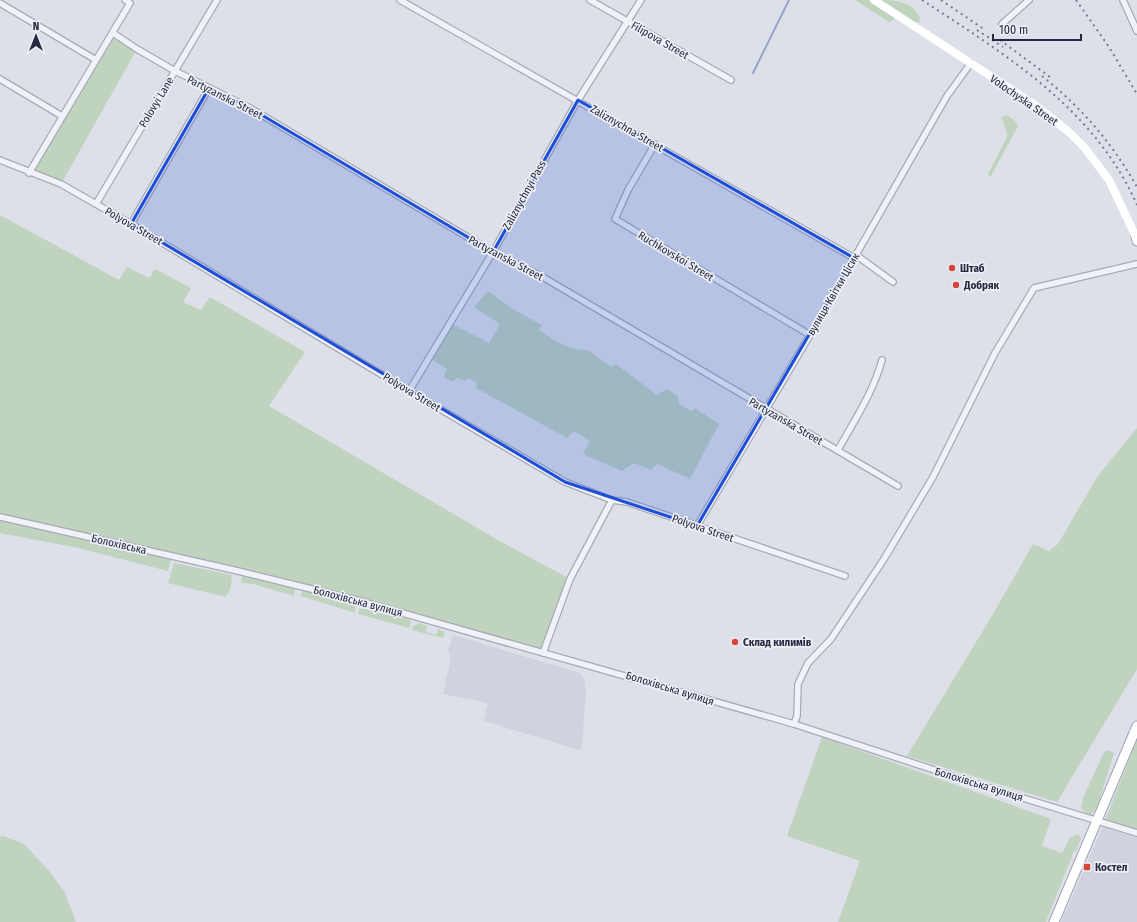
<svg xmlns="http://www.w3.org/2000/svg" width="1137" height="922" viewBox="0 0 1137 922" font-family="'Fira Sans Condensed',sans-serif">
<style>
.built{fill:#d0d2de}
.green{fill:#bfd3be}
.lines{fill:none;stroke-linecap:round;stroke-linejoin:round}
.stream{stroke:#96a5cb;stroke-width:2}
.minor-casing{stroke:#a7a9b7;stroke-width:8}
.primary-casing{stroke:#9ca1b5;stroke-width:11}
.minor{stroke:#f1f2f7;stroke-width:5.5}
.secondary{stroke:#fff;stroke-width:8}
.primary{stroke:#fff;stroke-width:9}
.rail{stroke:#767b93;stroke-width:2;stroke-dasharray:2 4;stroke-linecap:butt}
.marked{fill:#1d4ed8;fill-opacity:0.2;stroke:#1d4ed8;stroke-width:3;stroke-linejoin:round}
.poi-dot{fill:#d74439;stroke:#edeff6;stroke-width:1.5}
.labels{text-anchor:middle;stroke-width:3.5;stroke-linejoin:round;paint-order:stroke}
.street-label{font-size:11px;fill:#262a41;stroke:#edeff6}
.poi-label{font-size:11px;font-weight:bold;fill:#262a41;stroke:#edeff6;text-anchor:start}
</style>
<rect width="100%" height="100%" fill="#dee0e9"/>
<g class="built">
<path d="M453 635 580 673 584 678 586 690 582 748 579 750 484 721 488 703 443 694 450 662V655L448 651Z"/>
<path d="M1103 826 1137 837V922H1061Z"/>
</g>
<g class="green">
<path d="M855 0H869L894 15V20L889 22Z"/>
<path d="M879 0C896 0 912 1 920 18L919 22 914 23Z"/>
<path d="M113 33 137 49 61 184 29 173Z"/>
<path d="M1007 115 1016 122 1018 126 991 176 989 177 988 174 1007 137V132L1001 117Z"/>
<path d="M0 215 119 280 127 267 149 278 155 269 191 288 183 302 201 310 210 297 305 352 269 406 498 540 570 579 543 653 452 627 172 556 168 571 78 548 0 533Z"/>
<path d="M488 291 516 311 542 325 539 330C555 340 569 351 588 350L611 367 616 364 657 395 667 389 678 396 679 404 691 411 695 408 719 424 690 479 657 464 651 470 634 463 622 471 583 454 590 441 574 431 567 438 476 388 477 383 468 378 465 381 457 378 453 382 444 377 447 369 430 358 450 323 489 343 500 324 474 307Z"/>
<path d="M1137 428V669L1057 802 907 756 993 614 1033 544 1049 551 1058 544 1097 477Z"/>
<path d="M174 563 232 575 231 587 226 597 168 583Z"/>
<path d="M242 575 295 589 294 596 253 584 241 583Z"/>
<path d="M303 589 356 604 355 613 301 596Z"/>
<path d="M359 609H367L409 619 411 623 409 628 358 614Z"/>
<path d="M420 623 427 626 426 632 436 635 438 629 445 632 443 638 412 630 413 626Z"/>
<path d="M822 737 1051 819 1042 846 1062 853 1070 838 1078 834 1081 838 1076 851H1074L1046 922H838L860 861 787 836Z"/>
<path d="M1137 739V837L1103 826Z"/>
<path d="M1109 750 1114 753 1098 805 1091 815 1086 813 1081 808 1083 798 1104 752Z"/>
<path d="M3 836 24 844 49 871 65 893 76 922H0V837Z"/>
</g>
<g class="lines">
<path class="stream" d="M753 73 789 0"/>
<g class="minor-casing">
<g id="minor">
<path d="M400 0 854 258"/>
<path d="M590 0 731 80"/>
<path d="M1123 0 1137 31"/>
<path d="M0 3 96 60"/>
<path d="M1002 24 1029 0"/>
<path d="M113 33 137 49 175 71 250 108 498 255 541 276 898 486"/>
<path d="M0 79 62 116"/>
<path d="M655 144 628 190 615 219 810 335"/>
<path d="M0 160 61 184 131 224 409 391 565 482 612 500 627 502 845 576"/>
<path d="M29 173 130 3 125 0"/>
<path d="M96 204 217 0"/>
<path d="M131 224 209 88"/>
<path d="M856 255 893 282"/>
<path d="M409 391 493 252 578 100 641 0"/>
<path d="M838 450C854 421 873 393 882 360"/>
<path d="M0 517 238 571 360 601 794 724 974 783 1137 833"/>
<path d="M697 526 810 335 947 96 971 63"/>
<path d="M543 653 570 579 612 500"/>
<path d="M794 724 797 716 798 684 808 663 831 639 884 559 933 477 995 353 1034 288 1137 264"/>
</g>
</g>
<g class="primary-casing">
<g id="primary">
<path d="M1136 237 1137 241"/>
<path d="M1054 922 1137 726"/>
</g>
</g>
<use href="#minor" class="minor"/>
<path class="secondary" d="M874 0 1035 105 1069 132 1084 147 1109 180 1136 237"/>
<use href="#primary" class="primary"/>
<g class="rail">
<path d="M922 0C1006 55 1095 109 1137 205"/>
<path d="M941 0 985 30"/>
<path d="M1076 0 1109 47 1137 94"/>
<path d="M977 30 1003 47"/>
<path d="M1000 40 1050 77"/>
<path d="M1042 76C1081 107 1113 144 1137 187"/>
</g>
</g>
<path class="marked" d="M209 88 250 108 493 252 578 100 854 258 697 526 565 482 131 224Z"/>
<g class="poi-dot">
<circle cx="952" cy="268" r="4"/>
<circle cx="956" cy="285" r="4"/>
<circle cx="735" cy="642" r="4"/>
<rect x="1083" y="863" width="8" height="8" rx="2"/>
</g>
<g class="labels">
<g class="street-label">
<text transform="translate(660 40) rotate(30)" y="4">Filipova Street</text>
<text transform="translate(225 97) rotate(27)" y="4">Partyzanska Street</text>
<text transform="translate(1024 100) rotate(35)" y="4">Volochyska Street</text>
<text transform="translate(156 102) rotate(-59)" y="4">Polovyi Lane</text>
<text transform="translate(627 128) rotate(30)" y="4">Zaliznychna Street</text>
<text transform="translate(524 195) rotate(-61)" y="4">Zaliznychnyi Pass</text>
<text transform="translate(134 226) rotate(30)" y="4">Polyova Street</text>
<text transform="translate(676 256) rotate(31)" y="4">Ruchkovskoi Street</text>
<text transform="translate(506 258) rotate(28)" y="4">Partyzanska Street</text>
<text transform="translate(833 294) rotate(-60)" y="4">вулиця Квітки Цісик</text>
<text transform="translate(412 392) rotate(31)" y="4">Polyova Street</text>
<text transform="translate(786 421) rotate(30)" y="4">Partyzanska Street</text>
<text transform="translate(703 528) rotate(19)" y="4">Polyova Street</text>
<text transform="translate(119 544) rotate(13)" y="4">Болохівська</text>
<text transform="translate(358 601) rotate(15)" y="4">Болохівська вулиця</text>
<text transform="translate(670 688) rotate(17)" y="4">Болохівська вулиця</text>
<text transform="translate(979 784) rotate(17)" y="4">Болохівська вулиця</text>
</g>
<g class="poi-label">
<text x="960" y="272">Штаб</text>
<text x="964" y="289">Добряк</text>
<text x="743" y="646">Склад килимів</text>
<text x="1095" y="871">Костел</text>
</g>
</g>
<g transform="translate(36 36)" stroke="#edeff6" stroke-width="3" paint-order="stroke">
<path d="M0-3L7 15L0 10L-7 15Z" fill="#262a41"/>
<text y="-6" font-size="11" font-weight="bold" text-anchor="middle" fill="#262a41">N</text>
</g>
<path d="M993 34v6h88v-6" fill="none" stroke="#262a41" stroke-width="2"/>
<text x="999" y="34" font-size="12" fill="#262a41" stroke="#edeff6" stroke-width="3" paint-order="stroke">100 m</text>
</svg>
